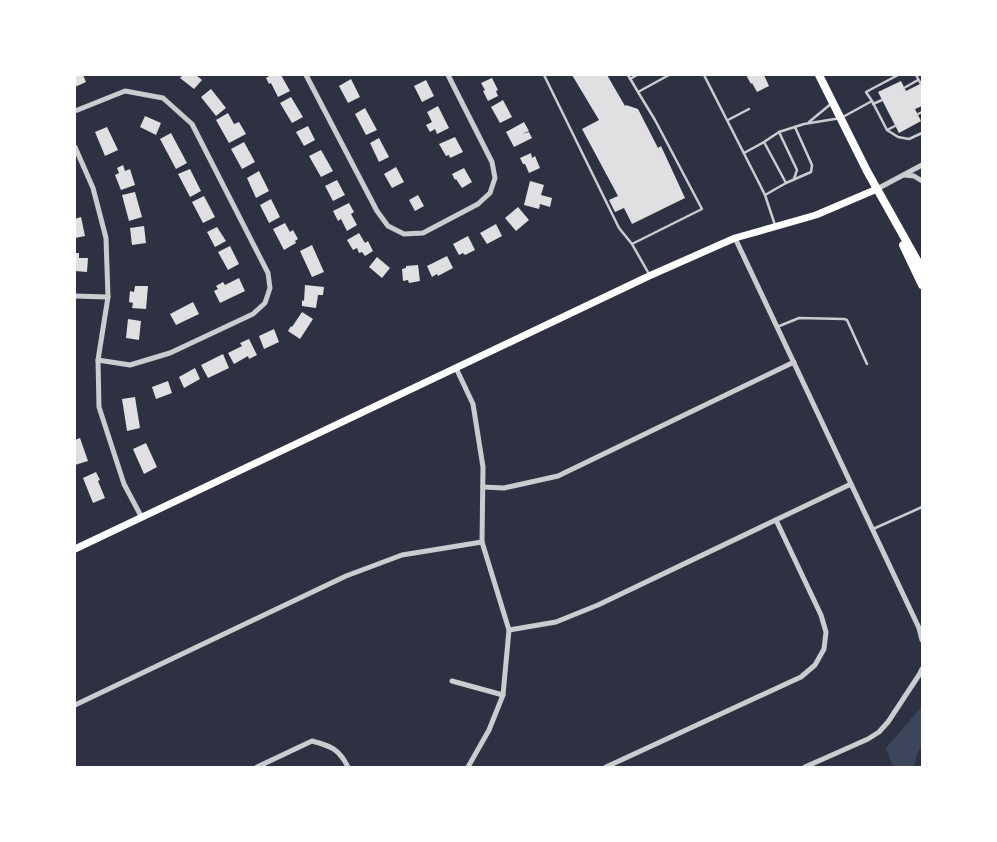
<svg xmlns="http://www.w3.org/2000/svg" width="997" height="842" viewBox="0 0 997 842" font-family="'Noto Sans',sans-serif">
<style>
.green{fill:#3c4559}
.building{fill:#e0e0e3}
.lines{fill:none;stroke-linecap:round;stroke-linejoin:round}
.service{stroke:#caccd0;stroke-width:2.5}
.minor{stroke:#caccd0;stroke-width:5}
.secondary{stroke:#fff;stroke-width:7}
.primary{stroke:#fff;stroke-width:8}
</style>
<rect width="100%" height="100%" fill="#2d3142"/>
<path class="green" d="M922 706V744L917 754 914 767H893L886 748Z"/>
<g class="building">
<path d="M75 75H83L86 82 75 87Z"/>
<path d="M183 75H196L202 80 194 89 180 78Z"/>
<path d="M271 75H281L290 91 278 97 271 83 269 84 266 78Z"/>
<path d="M572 75H607L625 106 626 105 638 109 658 148 661 146 685 198 632 224 624 208 615 212 609 200 618 196 582 129 599 120Z"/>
<path d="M746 75H764L769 86 757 92 752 83 751 84Z"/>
<path d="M492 78 498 90 496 91 498 96 488 101 483 91 485 90 481 83Z"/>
<path d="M351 79 360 97 348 103 339 86Z"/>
<path d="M426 80 434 96 422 102 414 86Z"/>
<path d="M901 81 906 91 922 83V106L915 109 921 121 899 133 878 92Z"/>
<path d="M211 89 226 108 216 116 201 97Z"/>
<path d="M291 97 303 117 292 123 280 103Z"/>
<path d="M503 100 512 117 500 123 491 107Z"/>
<path d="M438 106 449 128 437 134 435 129 430 132 426 125 432 122 427 112Z"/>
<path d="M365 108 377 130 366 135 355 114Z"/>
<path d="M228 113 234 124 239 122 246 134 229 143 216 120Z"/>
<path d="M145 116 161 123 156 135 140 127Z"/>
<path d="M524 122 529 131 522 134 529 132 532 138 514 147 506 132Z"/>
<path d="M308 126 315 140 304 146 296 132Z"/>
<path d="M107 127 118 150 105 156 95 132Z"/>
<path d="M171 133 187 163 176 169 160 139Z"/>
<path d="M455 137 463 152 450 158 449 155 446 156 439 144Z"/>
<path d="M379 138 389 157 379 162 370 143Z"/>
<path d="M244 142 255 162 242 169 231 149Z"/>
<path d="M321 150 333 171 321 177 309 156Z"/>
<path d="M531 153 532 158 535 156 540 168 529 173 525 164H523L520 158Z"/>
<path d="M123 165 125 171 130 169 135 185 121 190 115 175 119 173 117 168Z"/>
<path d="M396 167 404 182 392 188 384 174Z"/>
<path d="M464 168 472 182 462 188 456 179 455 180 452 174Z"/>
<path d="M190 169 201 191 190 197 178 174Z"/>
<path d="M259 171 269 191 256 198 247 178Z"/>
<path d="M337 180 345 195 333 201 325 186Z"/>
<path d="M530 181 544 185 541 195 552 198 550 207 540 204 539 209 524 205Z"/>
<path d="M135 192 142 217 129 221 122 195Z"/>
<path d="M418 195 424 206 415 211 409 200Z"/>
<path d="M204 196 215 217 203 223 192 202Z"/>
<path d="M271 199 280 217 269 223 260 205Z"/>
<path d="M349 203 354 212 351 214 357 225 347 231 341 219 338 221 333 211Z"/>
<path d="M518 207 529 220 516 231 505 218Z"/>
<path d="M81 217 85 236 75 238V219Z"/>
<path d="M285 223 290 232 293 230 298 239 295 241 296 243 284 250 273 229Z"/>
<path d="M496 224 502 236 487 244 480 233Z"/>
<path d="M144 226 146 243 132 245 130 228Z"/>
<path d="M217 227 226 241 215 247 207 232Z"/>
<path d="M359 233 365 243 368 241 373 251 365 256 362 252 359 253 357 248 353 250 347 240Z"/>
<path d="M468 236 475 250 465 255 463 253 459 255 453 244Z"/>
<path d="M312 245 324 272 312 277 300 251Z"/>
<path d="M230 246 239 264 228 270 218 252Z"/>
<path d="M75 253H79V258H88L87 272 75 271Z"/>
<path d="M447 256 453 268 438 276 437 274 432 277 427 266Z"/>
<path d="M377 257 390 268 382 278 369 267Z"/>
<path d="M418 265 420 281 409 283 408 280 403 281 402 269 406 268V266Z"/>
<path d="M239 278 245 291 220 303 214 291 218 289 216 286 223 282 225 285Z"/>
<path d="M305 285 324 287 323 295H318L316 308 302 306V300L304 301Z"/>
<path d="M135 286H148L146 309 132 308 133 303 129 302 130 291 134 292Z"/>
<path d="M193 302 199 314 176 325 170 314Z"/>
<path d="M302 312 313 319 300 339 288 331 291 326 292 327Z"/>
<path d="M128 319 141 321 139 340 126 338Z"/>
<path d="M274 329 279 342 264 349 259 336Z"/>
<path d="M249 339 257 355 249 359 248 356 234 364 228 353 242 346 240 343Z"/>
<path d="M223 354 229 368 208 378 201 365Z"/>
<path d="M195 368 200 379 184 388 179 377Z"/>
<path d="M168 381 172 393 156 399 152 387Z"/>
<path d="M135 397 140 428 127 431 122 399Z"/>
<path d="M80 438 88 461 75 465V440Z"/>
<path d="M146 443 157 467 144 474 133 449Z"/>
<path d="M96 472 100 480 98 481 105 498 93 503 83 478Z"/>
</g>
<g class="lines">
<g class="service">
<path d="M544 75 619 228 632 244 702 209 655 120 638 92"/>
<path d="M628 75 638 92 669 75"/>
<path d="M704 75 758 181 765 195 775 225"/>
<path d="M916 75 921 84"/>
<path d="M630 79 637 75"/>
<path d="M904 88 918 80"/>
<path d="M872 101 866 92 898 75"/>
<path d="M873 104 882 100"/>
<path d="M918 114 922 112"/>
<path d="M728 120 749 109"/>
<path d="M809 122 832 103"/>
<path d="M887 130 895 126"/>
<path d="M779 132 797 170 794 179"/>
<path d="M744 153 764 142"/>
<path d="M786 183 811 172 812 165 795 127"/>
<path d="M765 195 786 183 764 142 779 132 804 124 841 118 872 101 887 130 898 137 909 139 922 133"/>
<path d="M632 244 649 274"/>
<path d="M777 327 799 318 844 319 847 320 867 364"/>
<path d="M873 529 922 507"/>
</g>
<g class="minor">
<path d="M306 75 377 211 388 226 404 234 423 233 478 204 490 193 495 178 492 162 448 75"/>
<path d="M75 111 125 91 163 98 192 124 268 273 270 288 265 303 253 314 170 353 130 365 98 360"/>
<path d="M75 147 93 188 106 238 108 297 98 360 99 407 124 484 141 516"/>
<path d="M904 175 914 176 922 181"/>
<path d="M877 189 922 165"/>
<path d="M735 238 919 628 922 640"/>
<path d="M75 296 108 297"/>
<path d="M456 368 473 404 483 467 482 542 509 630 503 695 489 730 468 767"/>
<path d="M483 487 504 488 558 476 794 362"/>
<path d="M509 630 556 622 598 605 851 484"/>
<path d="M452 681 503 695"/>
<path d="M75 705 346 576 402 555 482 542"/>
<path d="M257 767 312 741C331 746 339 749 348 767"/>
<path d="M606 767 801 677 815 665 824 649 826 632 821 615 776 520"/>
<path d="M805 767 868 739 879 732 888 722 919 675 922 669"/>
</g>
<path class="secondary" d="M75 549 649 276 735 238 816 215 877 189"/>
<g class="primary">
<path d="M819 75 867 171 922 269"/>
<path d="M903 245 922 285"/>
</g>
</g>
<rect width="997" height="842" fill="none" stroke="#ffffff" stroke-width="152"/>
</svg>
